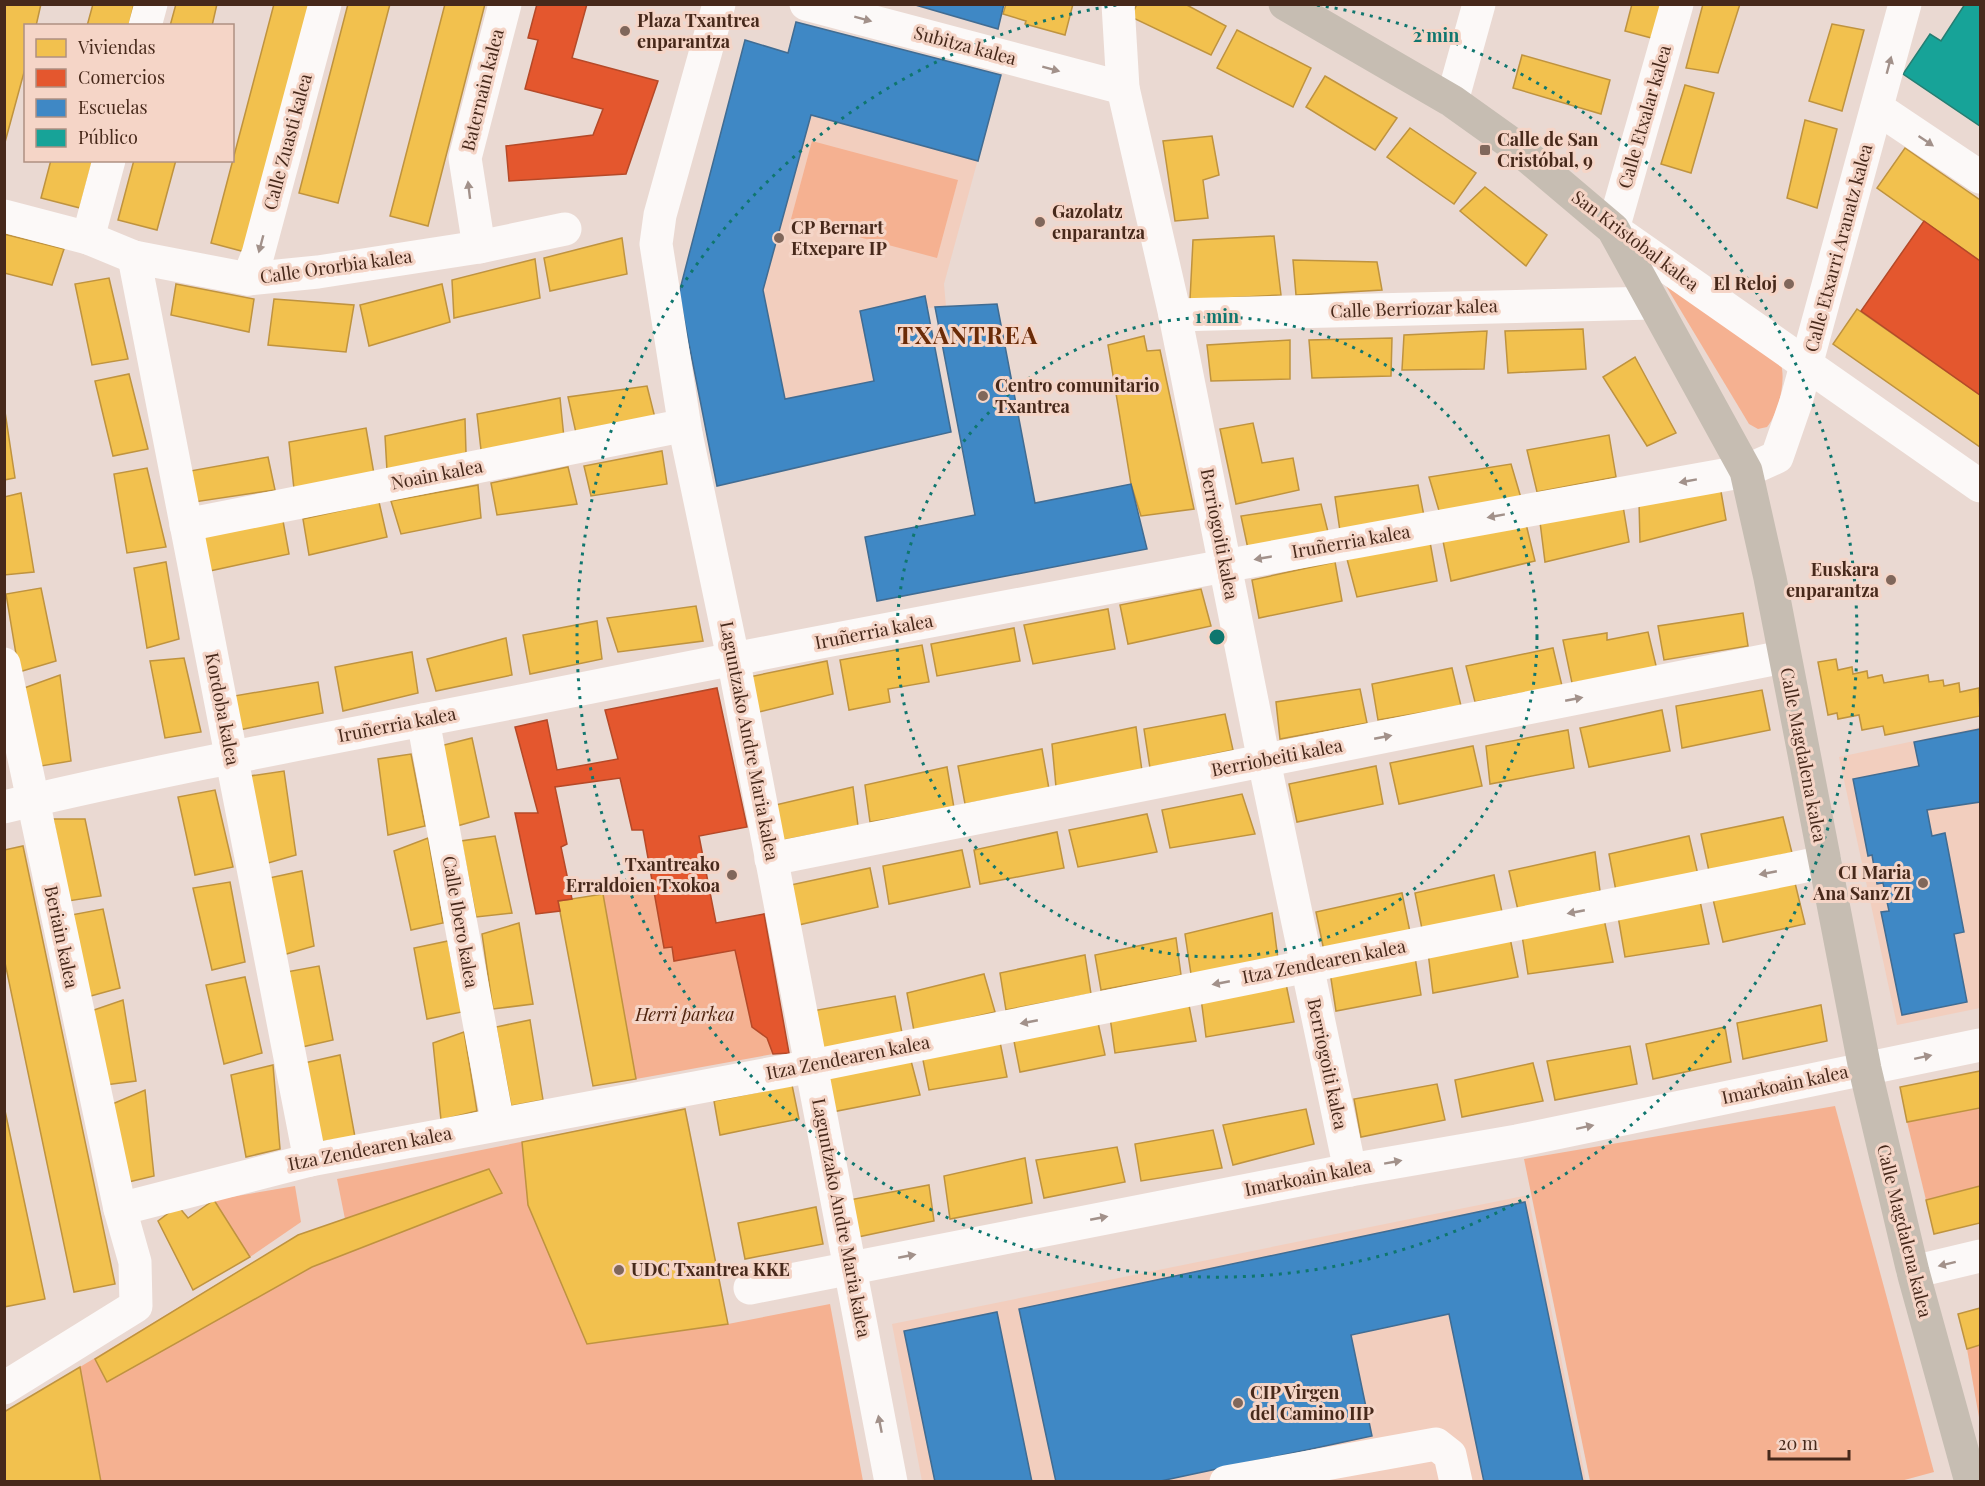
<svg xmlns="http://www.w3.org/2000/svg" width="1985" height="1486" viewBox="0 0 1985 1486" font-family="'Playfair Display',serif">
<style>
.built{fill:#f2cebe}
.green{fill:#f5b191}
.homes{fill:#f2c14e;stroke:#bf933f;stroke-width:1.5}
.shops{fill:#e4572e;stroke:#b54928;stroke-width:1.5}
.schools{fill:#3f88c5;stroke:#416c92;stroke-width:1.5}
.public{fill:#17a398;stroke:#257e72;stroke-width:1.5}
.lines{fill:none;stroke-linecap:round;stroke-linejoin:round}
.minor{stroke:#fcf9f8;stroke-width:33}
.major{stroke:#c6bdb2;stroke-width:33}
.oneway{fill:#a2918a}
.ring{fill:none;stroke:#0f766e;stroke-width:3;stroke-dasharray:3 6}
.poi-dot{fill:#80675b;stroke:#f5d5c7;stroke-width:2}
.labels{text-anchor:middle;stroke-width:6;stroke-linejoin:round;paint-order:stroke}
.poi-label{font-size:18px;font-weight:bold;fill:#47291b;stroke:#f5d5c7;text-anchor:start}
.street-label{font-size:18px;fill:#47291b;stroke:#f5d5c7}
.park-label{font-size:18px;font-style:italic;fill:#4f230d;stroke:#f5d5c7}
.district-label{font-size:24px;font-weight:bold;letter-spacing:1.5px;fill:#6b2b07;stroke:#f5d5c7}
.centre{fill:#0f766e;stroke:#f5d5c7;stroke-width:3}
.ring-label{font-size:18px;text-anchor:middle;font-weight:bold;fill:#0f766e;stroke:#f5d5c7;stroke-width:6;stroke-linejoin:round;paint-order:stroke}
</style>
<rect width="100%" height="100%" fill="#ead9d2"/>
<g class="built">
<path d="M796 22 1001 75 944 284 946 307 927 308 951 432 717 486 679 293 745 40 788 53Z"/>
<path d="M1980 727V1008L1897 1025 1839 757Z"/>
<path d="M1528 1195 1586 1481H922L892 1324Z"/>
</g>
<g class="green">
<path d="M812 141 958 180 937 258 791 219Z"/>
<path d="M1666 286 1780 361C1787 379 1779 412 1767 427L1758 429 1749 424Z"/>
<path d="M653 884 664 948 672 947 674 961 735 950 752 1027 767 1038 773 1054 636 1079 603 894Z"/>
<path d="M1835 1106 1934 1472 1897 1482 1590 1481 1524 1159Z"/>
<path d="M1980 1108V1186L1926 1200 1907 1122Z"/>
<path d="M685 1109 728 1324 830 1304 863 1481H5L80 1367 298 1235 345 1219 337 1179Z"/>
<path d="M295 1186 301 1222 250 1257 214 1200Z"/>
<path d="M1980 1345V1423L1967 1349Z"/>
</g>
<g class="homes">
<path d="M4 4H41L36 26H26V65L4 146Z"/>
<path d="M93 4H134L129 26H87Z"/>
<path d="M176 4H217L212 26H170Z"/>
<path d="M274 4H321L249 253 211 243Z"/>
<path d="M348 4H390L338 203 299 193Z"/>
<path d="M445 4H485L428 226 390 216Z"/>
<path d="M1006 4H1073L1065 35 1025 24 1026 21 1003 14Z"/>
<path d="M1137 4H1185L1226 26 1211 55 1131 17Z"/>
<path d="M1632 4H1667L1659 40 1625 31Z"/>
<path d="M1703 4H1740L1718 73 1686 68Z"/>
<path d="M1832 24 1864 30 1842 111 1809 101Z"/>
<path d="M1237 30 1311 68 1293 107 1217 68Z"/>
<path d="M1522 55 1610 80 1601 114 1513 88Z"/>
<path d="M1325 76 1397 118 1375 150 1306 107Z"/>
<path d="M1685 85 1714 93 1691 173 1661 164Z"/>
<path d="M1805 120 1837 129 1817 208 1787 198Z"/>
<path d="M1410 128 1476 173 1454 204 1387 157Z"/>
<path d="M1212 136 1219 175 1203 180 1208 218 1175 221 1163 141Z"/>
<path d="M1905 148 1980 200V261L1877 188Z"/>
<path d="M51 160H93L80 208 41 198Z"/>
<path d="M134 160H176L157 230 118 220Z"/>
<path d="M1485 187 1547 235 1526 266 1460 211Z"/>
<path d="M4 234 64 249 52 285 4 273Z"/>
<path d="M1274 236 1281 295 1190 300 1193 240Z"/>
<path d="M622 238 627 274 550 291 544 258Z"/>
<path d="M535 259 540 298 454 318 452 280Z"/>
<path d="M1293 260 1377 262 1382 290 1296 295Z"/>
<path d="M109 278 128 359 92 365 75 284Z"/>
<path d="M176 284 254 299 249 332 171 315Z"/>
<path d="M442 284 450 322 369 346 360 305Z"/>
<path d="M274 299 354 305 346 352 268 345Z"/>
<path d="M1857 309 1980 395V447L1833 344Z"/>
<path d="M1583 329 1586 369 1508 373 1505 331Z"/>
<path d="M1487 331 1484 369 1402 370 1404 335Z"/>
<path d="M1144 336 1147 351 1160 350 1194 509 1141 516 1131 484 1108 345Z"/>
<path d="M1392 338 1391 376 1312 378 1309 340Z"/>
<path d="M1290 340V379L1211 381 1207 345Z"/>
<path d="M1635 357 1676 433 1647 446 1603 377Z"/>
<path d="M129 374 148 449 113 456 95 381Z"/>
<path d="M647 386 655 418 576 433 568 397Z"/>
<path d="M560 398 564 438 481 450 477 414Z"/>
<path d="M4 405 15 478 4 480Z"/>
<path d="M465 419 466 453 387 471 385 436Z"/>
<path d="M1253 423 1262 463 1293 458 1299 490 1236 504 1220 429Z"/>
<path d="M366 428 374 474 294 489 289 442Z"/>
<path d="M1609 435 1616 477 1537 492 1527 450Z"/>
<path d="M662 451 667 484 591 496 584 466Z"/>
<path d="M268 457 275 490 194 502 190 471Z"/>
<path d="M1511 464 1521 498 1440 514 1429 477Z"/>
<path d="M568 467 577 504 497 515 491 483Z"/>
<path d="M147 468 166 547 127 553 114 474Z"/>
<path d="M478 485 481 518 401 534 391 501Z"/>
<path d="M1418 485 1424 516 1340 531 1335 497Z"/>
<path d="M1720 486 1726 520 1640 542 1639 502Z"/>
<path d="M21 493 34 572 4 575V497Z"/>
<path d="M379 502 387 537 309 555 303 519Z"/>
<path d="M1321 504 1329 536 1248 549 1241 516Z"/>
<path d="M1623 506 1629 542 1545 562 1540 522Z"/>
<path d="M283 521 289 554 205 572 204 536Z"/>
<path d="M1526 524 1535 561 1451 581 1443 541Z"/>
<path d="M1430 542 1437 581 1357 597 1347 559Z"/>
<path d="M166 562 179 639 147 648 134 568Z"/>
<path d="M1335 562 1342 601 1259 618 1252 580Z"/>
<path d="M41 588 56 661 19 672 6 594Z"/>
<path d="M1201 589 1211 626 1128 644 1120 605Z"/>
<path d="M696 606 703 641 618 652 607 618Z"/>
<path d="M1108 609 1115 649 1033 664 1024 625Z"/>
<path d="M1743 613 1748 646 1664 660 1658 626Z"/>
<path d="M597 621 602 659 530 674 523 635Z"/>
<path d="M1014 628 1020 661 937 676 931 644Z"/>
<path d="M1648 632 1657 670 1572 683 1563 640 1607 633V640Z"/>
<path d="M506 638 512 675 436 691 427 659Z"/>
<path d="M922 645 929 682 888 689 890 702 849 710 840 660Z"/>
<path d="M1553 648 1562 686 1475 702 1466 666Z"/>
<path d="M412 652 418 693 343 711 335 667Z"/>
<path d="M184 658 201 732 165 738 150 661Z"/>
<path d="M1836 659 1838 670 1852 667 1853 674 1867 671 1868 678 1882 675 1884 683 1928 675 1929 682 1943 680 1944 686 1959 683 1960 692 1979 688 1980 716 1885 735 1883 726 1862 730 1859 715 1838 719 1837 713 1828 715 1818 662Z"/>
<path d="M827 661 833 694 755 713 749 677Z"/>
<path d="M1452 668 1461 706 1378 720 1372 684Z"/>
<path d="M60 675 71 761 35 767 24 688Z"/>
<path d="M318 682 323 713 239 730 234 696Z"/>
<path d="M1360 689 1367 723 1280 739 1276 702Z"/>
<path d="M1762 690 1770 730 1682 748 1676 706Z"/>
<path d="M1662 710 1670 751 1589 767 1580 728Z"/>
<path d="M1225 714 1233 750 1150 768 1144 729Z"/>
<path d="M1136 727 1142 771 1056 787 1052 744Z"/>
<path d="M1568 730 1574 768 1490 784 1486 746Z"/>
<path d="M472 738 489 817 457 826 440 746Z"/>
<path d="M1473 746 1482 786 1399 804 1390 763Z"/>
<path d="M1042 749 1049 789 965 804 958 766Z"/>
<path d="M411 754 425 826 388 835 378 759Z"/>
<path d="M1376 766 1383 804 1297 822 1289 784Z"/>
<path d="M947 767 954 808 870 822 865 785Z"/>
<path d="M284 771 296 855 261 865 250 776Z"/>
<path d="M853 787 858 826 779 841 771 806Z"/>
<path d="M215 790 233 867 195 875 178 797Z"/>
<path d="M1242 794 1255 834 1170 848 1162 810Z"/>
<path d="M1147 814 1157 852 1078 867 1069 830Z"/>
<path d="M1783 817 1792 853 1709 871 1701 834Z"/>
<path d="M53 819H85L101 896 68 901Z"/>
<path d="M1057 832 1064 868 980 884 974 850Z"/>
<path d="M495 836 512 913 476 917 461 841Z"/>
<path d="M1689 836 1698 875 1616 891 1609 854Z"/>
<path d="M428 838 443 923 411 930 394 851Z"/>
<path d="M23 846 115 1284 74 1292 4 958V850Z"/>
<path d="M962 850 970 887 889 904 883 866Z"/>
<path d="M1595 852 1600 891 1518 910 1509 871Z"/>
<path d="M870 868 878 907 794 926 786 886Z"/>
<path d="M302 871 314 946 283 955 269 878Z"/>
<path d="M1494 875 1502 912 1422 929 1415 893Z"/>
<path d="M230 882 245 962 212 970 193 888Z"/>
<path d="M1795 883 1805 924 1723 942 1713 899Z"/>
<path d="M1402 893 1410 932 1324 951 1316 912Z"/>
<path d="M603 894 636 1079 593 1086 558 901Z"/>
<path d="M1700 901 1709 944 1625 957 1618 916Z"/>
<path d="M103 909 120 988 87 997 71 915Z"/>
<path d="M1272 913 1278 959 1191 974 1185 934Z"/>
<path d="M1604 919 1613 962 1528 974 1522 935Z"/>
<path d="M519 923 533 1004 493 1009 482 934Z"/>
<path d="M1176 938 1181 975 1101 990 1095 955Z"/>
<path d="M1510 938 1518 977 1433 993 1428 952Z"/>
<path d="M448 941 462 1012 427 1019 414 948Z"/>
<path d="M1085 955 1091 994 1006 1010 1000 973Z"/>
<path d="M1415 957 1421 995 1336 1011 1330 972Z"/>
<path d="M319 966 333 1040 302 1047 286 972Z"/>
<path d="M984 974 995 1012 914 1031 907 993Z"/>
<path d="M245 977 262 1053 224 1064 206 985Z"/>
<path d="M1286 984 1294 1022 1206 1037 1201 998Z"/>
<path d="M895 996 902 1033 819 1050 812 1011Z"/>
<path d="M123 1000 136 1081 105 1085 91 1011Z"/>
<path d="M1188 1000 1196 1041 1115 1053 1110 1017Z"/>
<path d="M1821 1005 1827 1041 1743 1059 1737 1023Z"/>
<path d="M1097 1018 1105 1055 1020 1072 1013 1036Z"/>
<path d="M530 1020 543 1100 511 1106 496 1027Z"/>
<path d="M1725 1027 1731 1062 1653 1079 1646 1044Z"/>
<path d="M464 1032 477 1111 441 1120 433 1043Z"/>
<path d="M1000 1042 1007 1077 929 1090 922 1055Z"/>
<path d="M1630 1046 1637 1084 1555 1100 1547 1061Z"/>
<path d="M340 1055 355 1137 319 1142 304 1063Z"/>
<path d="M910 1057 920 1095 832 1112 823 1071Z"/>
<path d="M1533 1063 1543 1101 1462 1117 1455 1080Z"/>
<path d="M273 1065 280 1149 246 1157 231 1075Z"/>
<path d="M1980 1071V1108L1907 1122 1900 1087Z"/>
<path d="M1437 1084 1445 1120 1361 1137 1354 1099Z"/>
<path d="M792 1085 799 1119 720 1135 714 1101Z"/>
<path d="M145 1090 154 1176 124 1183 110 1105Z"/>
<path d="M4 1106 45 1299 4 1307Z"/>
<path d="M685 1109 728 1324 587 1344 528 1205 522 1142Z"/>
<path d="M1306 1109 1314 1144 1233 1165 1223 1125Z"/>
<path d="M1213 1130 1222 1168 1141 1181 1135 1144Z"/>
<path d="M1117 1147 1125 1182 1044 1198 1036 1160Z"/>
<path d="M1025 1158 1032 1203 950 1219 944 1176Z"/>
<path d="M489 1169 502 1193 312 1267 107 1382 95 1359 298 1235Z"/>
<path d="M929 1185 934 1221 853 1238 849 1200Z"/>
<path d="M1980 1186V1223L1934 1234 1926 1200Z"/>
<path d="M214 1200 250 1257 193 1290 158 1221 178 1206 188 1218Z"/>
<path d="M816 1207 823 1244 745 1259 738 1223Z"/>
<path d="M1980 1308V1345L1967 1349 1958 1314Z"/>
<path d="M80 1367 101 1482H4V1412Z"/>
</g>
<g class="shops">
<path d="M537 4H587L572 58 658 81 626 174 509 181 506 146 593 135 603 109 525 89 538 40 528 38Z"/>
<path d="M1924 221 1980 261V395L1861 311Z"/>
<path d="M717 688 747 827 699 836 716 923 764 914 789 1053 773 1054 767 1038 752 1027 735 950 674 961 672 947 664 948 643 830H632L620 778 555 787 567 844 561 847 572 899 558 901 560 911 536 914 515 813H538L515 727 547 720 557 770 618 759 605 710Z"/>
</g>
<g class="schools">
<path d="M912 4H1004L998 29Z"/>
<path d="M796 22 1001 75 978 161 811 115 763 290 785 399 874 381 860 311 925 296 951 432 717 486 679 293 745 40 788 53Z"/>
<path d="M997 304 1035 503 1131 484 1147 549 877 601 865 537 975 515 935 307Z"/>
<path d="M1980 729V802L1927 810 1932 836 1945 833 1964 932 1954 934 1967 1002 1902 1015 1881 912 1889 911 1883 883 1877 884 1872 855 1868 856 1853 779 1919 766 1914 742Z"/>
<path d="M1525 1202 1583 1482H1484L1449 1314 1351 1335 1372 1436 1156 1482H1056L1019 1309Z"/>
<path d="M997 1312 1032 1482H935L904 1331Z"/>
</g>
<path class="public" d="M1965 4H1980V126L1903 74 1930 34 1941 41Z"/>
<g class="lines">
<g class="minor">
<path d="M719 4 660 215 656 244 686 434 733 658 891 1482"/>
<path d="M806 4 1123 88"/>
<path d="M1118 4 1123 88 1175 315 1264 761 1350 1170"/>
<path d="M1677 4 1613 229 1980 486"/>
<path d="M145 26 151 4"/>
<path d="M1452 101 1479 4"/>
<path d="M1877 108 1980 177"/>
<path d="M4 216 88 238 134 257 248 279 318 272 479 247 565 229"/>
<path d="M88 238 109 160"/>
<path d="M479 247 465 158 505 4"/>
<path d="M134 257 310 1160"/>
<path d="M248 279 258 254 325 4"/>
<path d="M1175 315 1653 303"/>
<path d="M186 525 676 427 686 434"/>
<path d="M4 664 120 1209 135 1262 136 1306 4 1388"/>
<path d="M423 720 498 1124"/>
<path d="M4 807C184 764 365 732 546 696 945 616 1345 543 1746 471L1777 457 1796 402 1905 4"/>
<path d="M771 859 1783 657"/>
<path d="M120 1209 310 1160 812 1066 1825 862"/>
<path d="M1913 1272 1980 1256"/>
<path d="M750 1288 1350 1170 1517 1141 1980 1045"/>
<path d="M1226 1482 1436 1444 1450 1455 1456 1482"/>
</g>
<path class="major" d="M1285 4 1452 101 1515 146 1613 229 1746 471 1770 578 1865 1069 1913 1272 1971 1482"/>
</g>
<defs><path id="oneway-solid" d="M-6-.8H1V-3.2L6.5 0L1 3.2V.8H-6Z" transform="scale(1.5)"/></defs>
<g class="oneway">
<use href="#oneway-solid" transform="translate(863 19) rotate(15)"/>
<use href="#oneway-solid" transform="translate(1889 65) rotate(-75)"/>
<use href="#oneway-solid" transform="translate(1051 69) rotate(15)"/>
<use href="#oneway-solid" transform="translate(1926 141) rotate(34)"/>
<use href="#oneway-solid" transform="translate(469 190) rotate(-97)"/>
<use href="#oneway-solid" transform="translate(261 244) rotate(105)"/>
<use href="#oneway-solid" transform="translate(1688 481) rotate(170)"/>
<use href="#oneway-solid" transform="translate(1496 516) rotate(170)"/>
<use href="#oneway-solid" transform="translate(1263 558) rotate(170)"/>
<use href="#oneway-solid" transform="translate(1574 699) rotate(-11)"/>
<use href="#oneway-solid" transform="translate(1383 737) rotate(-11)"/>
<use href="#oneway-solid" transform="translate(1768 873) rotate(169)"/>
<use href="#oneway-solid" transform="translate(1576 912) rotate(169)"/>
<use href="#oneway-solid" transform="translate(1221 983) rotate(169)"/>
<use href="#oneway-solid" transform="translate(1029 1022) rotate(169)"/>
<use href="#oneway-solid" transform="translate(1923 1057) rotate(-12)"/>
<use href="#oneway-solid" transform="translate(1585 1127) rotate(-12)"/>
<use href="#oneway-solid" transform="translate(1393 1162) rotate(-10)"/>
<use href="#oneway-solid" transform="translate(1099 1218) rotate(-11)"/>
<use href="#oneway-solid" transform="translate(907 1256) rotate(-11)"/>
<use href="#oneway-solid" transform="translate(1947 1264) rotate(166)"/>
<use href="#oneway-solid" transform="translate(880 1424) rotate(-101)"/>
</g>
<g class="ring">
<circle cx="1217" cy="637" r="320"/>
<path d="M1317 5A640 640 0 1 1 1117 5"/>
</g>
<g class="poi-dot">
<circle cx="625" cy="31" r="6"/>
<rect x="1479" y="144" width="12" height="12" rx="3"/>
<circle cx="1040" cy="222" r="6"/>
<circle cx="779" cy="238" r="6"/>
<circle cx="1789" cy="284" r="6"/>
<circle cx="983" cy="396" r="6"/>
<circle cx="1891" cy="580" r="6"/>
<circle cx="732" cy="875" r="6"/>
<circle cx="1923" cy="883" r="6"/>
<circle cx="619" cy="1270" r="6"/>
<circle cx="1238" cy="1403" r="6"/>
</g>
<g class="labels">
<g class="poi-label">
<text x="637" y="27">Plaza Txantrea<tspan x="637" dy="21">enparantza</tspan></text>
<text x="1497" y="146">Calle de San<tspan x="1497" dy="21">Cristóbal, 9</tspan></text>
<text x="1052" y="218">Gazolatz<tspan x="1052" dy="21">enparantza</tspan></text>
<text x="791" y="234">CP Bernart<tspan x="791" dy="21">Etxepare IP</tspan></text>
<text x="1777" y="290" text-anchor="end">El Reloj</text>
<text x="995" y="392">Centro comunitario<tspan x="995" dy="21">Txantrea</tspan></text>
<text x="1879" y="576" text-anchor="end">Euskara<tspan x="1879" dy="21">enparantza</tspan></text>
<text x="720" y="871" text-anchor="end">Txantreako<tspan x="720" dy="21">Erraldoien Txokoa</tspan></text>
<text x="1911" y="879" text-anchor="end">CI Maria<tspan x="1911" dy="21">Ana Sanz ZI</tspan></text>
<text x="631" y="1276">UDC Txantrea KKE</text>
<text x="1250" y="1399">CIP Virgen<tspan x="1250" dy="21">del Camino IIP</tspan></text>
</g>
<g class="street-label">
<text transform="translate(965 46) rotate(15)" y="6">Subitza kalea</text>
<text transform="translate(483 90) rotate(-76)" y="6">Baternain kalea</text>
<text transform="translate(1645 117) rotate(-74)" y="6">Calle Etxalar kalea</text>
<text transform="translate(288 142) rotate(-75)" y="6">Calle Zuasti kalea</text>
<text transform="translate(1635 241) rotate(37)" y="6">San Kristobal kalea</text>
<text transform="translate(1839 248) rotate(-75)" y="6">Calle Etxarri Aranatz kalea</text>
<text transform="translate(336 267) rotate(-8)" y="6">Calle Ororbia kalea</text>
<text transform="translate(1414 309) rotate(-2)" y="6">Calle Berriozar kalea</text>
<text transform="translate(437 475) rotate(-11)" y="6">Noain kalea</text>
<text transform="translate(1219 534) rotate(79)" y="6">Berriogoiti kalea</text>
<text transform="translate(1351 542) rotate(-10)" y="6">Iruñerria kalea</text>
<text transform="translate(874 632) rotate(-11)" y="6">Iruñerria kalea</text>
<text transform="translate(222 709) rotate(79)" y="6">Kordoba kalea</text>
<text transform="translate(397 725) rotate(-11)" y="6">Iruñerria kalea</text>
<text transform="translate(749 741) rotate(79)" y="6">Laguntzako Andre Maria kalea</text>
<text transform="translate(1803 755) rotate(79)" y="6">Calle Magdalena kalea</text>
<text transform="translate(1277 758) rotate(-11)" y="6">Berriobeiti kalea</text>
<text transform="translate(460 922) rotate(80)" y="6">Calle Ibero kalea</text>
<text transform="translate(61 937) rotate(78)" y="6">Beriain kalea</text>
<text transform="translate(1324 962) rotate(-11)" y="6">Itza Zendearen kalea</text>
<text transform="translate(848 1058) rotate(-11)" y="6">Itza Zendearen kalea</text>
<text transform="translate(1327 1064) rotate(78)" y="6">Berriogoiti kalea</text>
<text transform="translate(1785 1085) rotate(-12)" y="6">Imarkoain kalea</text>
<text transform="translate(370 1149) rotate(-11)" y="6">Itza Zendearen kalea</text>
<text transform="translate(1308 1178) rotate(-11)" y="6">Imarkoain kalea</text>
<text transform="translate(841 1218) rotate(79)" y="6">Laguntzako Andre Maria kalea</text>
<text transform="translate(1904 1231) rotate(76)" y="6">Calle Magdalena kalea</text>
</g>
<g class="park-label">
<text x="685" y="1021">Herri parkea</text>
</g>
<g class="district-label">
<text x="968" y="344">TXANTREA</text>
</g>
</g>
<circle cx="1217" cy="637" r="9" class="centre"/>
<g class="ring-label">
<text x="1436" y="42">2 min</text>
<text x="1217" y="323">1 min</text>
</g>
<rect width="1985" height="1486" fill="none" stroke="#47291b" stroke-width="12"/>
<rect x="24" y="24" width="210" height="138" fill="#f5d5c7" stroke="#af9082" stroke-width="1.5"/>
<rect x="36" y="39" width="30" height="18" fill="#f2c14e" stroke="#af9082" stroke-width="1.5"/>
<text x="78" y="54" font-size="18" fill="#47291b">Viviendas</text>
<rect x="36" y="69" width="30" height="18" fill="#e4572e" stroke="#af9082" stroke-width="1.5"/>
<text x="78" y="84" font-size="18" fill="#47291b">Comercios</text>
<rect x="36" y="99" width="30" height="18" fill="#3f88c5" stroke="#af9082" stroke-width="1.5"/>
<text x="78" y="114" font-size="18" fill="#47291b">Escuelas</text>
<rect x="36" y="129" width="30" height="18" fill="#17a398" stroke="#af9082" stroke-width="1.5"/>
<text x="78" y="144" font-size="18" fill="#47291b">Público</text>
<path d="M1769 1450v9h80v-9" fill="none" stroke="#47291b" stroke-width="3"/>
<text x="1778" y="1450" font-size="18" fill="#47291b" stroke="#f5d5c7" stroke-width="4.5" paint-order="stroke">20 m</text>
</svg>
